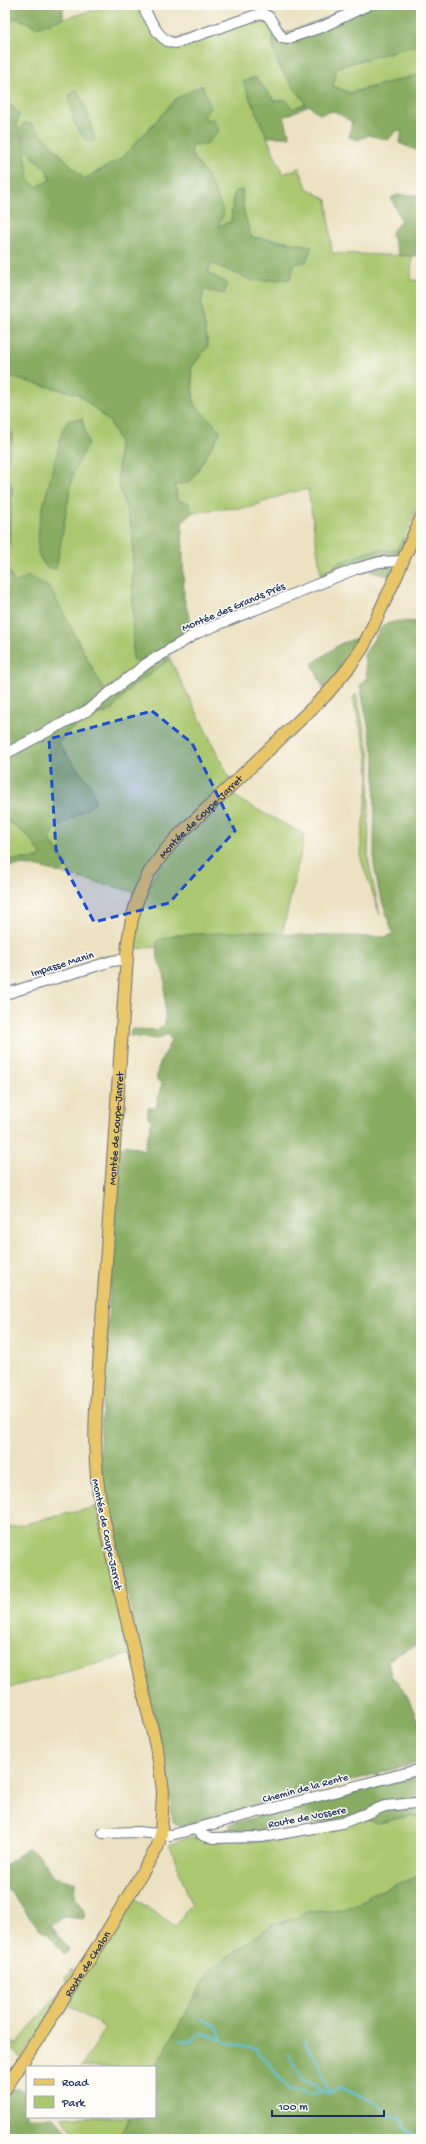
<svg xmlns="http://www.w3.org/2000/svg" width="426" height="2144" viewBox="0 0 426 2144" font-family="'Gochi Hand',sans-serif">
<style>
.green{fill:#abc86f;stroke:#637c66}
.forest{fill:#88ac62;stroke:#526e60}
.lines{fill:none;stroke-linecap:round;stroke-linejoin:round}
.stream{stroke:#61c4df;stroke-width:2}
.minor-casing{stroke:#646e81;stroke-width:12}
.major-casing{stroke:#646e81;stroke-width:14}
.minor{stroke:#fff;stroke-width:10}
.major{stroke:#e9c769;stroke-width:12}
.marked{fill:#1d4ed8;fill-opacity:0.2;stroke:#1d4ed8;stroke-width:3;stroke-dasharray:8 5;stroke-linejoin:round}
.labels{text-anchor:middle;stroke-width:3;stroke-linejoin:round;paint-order:stroke}
.street-label{font-size:11px;fill:#1b2f5e;stroke:#fdfcf7}
</style>
<rect width="100%" height="100%" fill="#fdfcf7"/>
<filter id="ink" filterUnits="userSpaceOnUse"><feTurbulence type="fractalNoise" baseFrequency=".025" numOctaves="2"/><feDisplacementMap in="SourceGraphic" scale="8" xChannelSelector="R" yChannelSelector="G"/><feConvolveMatrix kernelMatrix="1 2 1 2 8 2 1 2 1" color-interpolation-filters="sRGB"/></filter>
<filter id="wash" filterUnits="userSpaceOnUse"><feTurbulence type="fractalNoise" baseFrequency=".012" numOctaves="4" result="noise"/><feDisplacementMap in="SourceGraphic" scale="16" xChannelSelector="R" yChannelSelector="G"/><feGaussianBlur stdDeviation="0.9" result="paint"/><feColorMatrix in="noise" values="0 0 0 0 0 0 0 0 0 0 0 0 0 0 0 0 0 1.4 0 .05"/><feComposite in="paint" operator="in"/></filter>
<g filter="url(#wash)">
<rect width="100%" height="100%" fill="#ece2c1"/>
<g class="green">
<path d="M114 5H139L162 41 266 18 274 30 278 65 306 103 293 109 275 101 255 77 243 82 283 174 299 168 307 188 327 200 332 253 412 256 411 280 421 281V498L409 527 413 528 408 539 404 538 396 550C390 551 385 550 380 550 367 549 333 567 321 574L308 489 288 493 248 508 219 509 192 513 189 503 177 500 175 484 221 431 194 404 191 368 208 346 201 304 204 290 227 283 208 273 212 263 254 281 287 241 251 237 244 213 242 190 234 192 231 222 218 227 208 177 191 154 192 145 207 120 204 116 177 98 122 158 84 180 31 124 24 123 28 152 46 169 51 180 37 187 29 182 24 145 17 125 19 114 7 102 5 91V20L16 18 36 26Z"/>
<path d="M421 44V74L349 93 333 86 337 67Z"/>
<path d="M9 377 78 394 110 422 119 441 118 482 133 532V659L140 663 104 692 50 588 15 583 7 569 12 488 5 471 13 434 5 426V380Z"/>
<path d="M170 659 231 781 135 892 60 873 67 866 50 840 55 829 95 803 93 789 58 743 68 731 97 714 106 713 113 709 128 690Z"/>
<path d="M356 694 370 756 368 859 380 915 361 859V840L369 778 367 753 353 698Z"/>
<path d="M230 792 243 802 305 835 282 934 257 931 157 941V947L131 949C134 935 135 920 140 906 158 856 193 828 230 792Z"/>
<path d="M5 819 28 836 42 854 39 858 13 860 5 863Z"/>
<path d="M96 1507 131 1654 5 1689V1535L10 1530 8 1528Z"/>
<path d="M412 1815 417 1817 421 1822V1875L369 1895 368 1899 342 1910 307 1912 290 1920 273 1924 210 1970 155 2068 81 2067 105 2028 66 2003 134 1898 175 1927 191 1904 170 1845 188 1837 205 1840 279 1841 290 1835 362 1818 379 1823Z"/>
<path d="M72 1969 76 1974 21 2059 6 2043 11 2040 16 2045 66 1984 65 1979Z"/>
<path d="M61 2117H130L118 2139H83Z"/>
</g>
<g class="forest">
<path d="M5 5H63V19L36 27 17 18 5 20Z"/>
<path d="M360 5H421V44L337 67 333 86 350 93 421 74V152L399 143 402 132 396 131 388 140 369 135 358 140 349 137 352 122 334 111 319 114 309 105 284 117 290 137H267L243 82 255 77 275 101 286 100 293 109 306 103C290 82 268 59 274 30H281L286 33Z"/>
<path d="M202 85 211 107 204 116 207 120 214 119 219 131 205 145H192L191 154 208 177 224 213 218 226 231 222 234 192 242 190 244 213 251 237 312 246 306 262 295 264 290 279 254 281 211 263 208 273 227 283 224 294 204 290 201 304 208 346 191 368 194 404 221 431 190 483 175 485 177 500 189 503 192 513 182 523 184 599 192 627 187 634 140 663 133 659V532L118 482 119 441 110 422 78 394 9 377 5 380V91L8 102 19 114 17 125 24 145 29 181 37 187 51 179 46 169 28 152 21 128 24 123 31 124 84 179 122 158 177 98Z"/>
<path d="M74 90H77L87 111 95 140 90 143C74 131 72 115 69 96Z"/>
<path d="M397 195H421L417 256 399 255 391 233 401 220 391 198Z"/>
<path d="M82 419 88 443 73 474 56 569 46 567 38 554 39 523 63 429 69 420Z"/>
<path d="M5 426 13 434 5 471 12 488 7 569 15 583 28 576 50 588 109 700 132 679 169 655 170 659 128 690 113 709 106 713 97 714 68 731 58 743 93 789 95 803 55 829 50 840 67 866 60 873C42 867 24 862 5 868V863L13 860 39 858 41 854 28 836 5 819Z"/>
<path d="M404 538 408 539 400 552 395 556 321 579V574L340 562 380 549 386 551 396 550Z"/>
<path d="M391 565 393 568 392 576 373 573 369 569Z"/>
<path d="M398 621 421 622V1642L388 1660 391 1676 405 1691 421 1728V1762L181 1826 173 1822 168 1782 101 1472 100 1446 119 1148 125 1145 144 1150 152 1120 148 1118V1108L156 1107 162 1083 157 1080C155 1066 167 1053 171 1039L167 1034 157 1039 130 1036 131 1029 156 1030 165 1025V977L158 959 157 941 176 935 257 931 294 935 385 937 393 934 379 892 374 865 375 759 360 685 367 677 364 655 383 625Z"/>
<path d="M360 637 352 656 324 689 312 664 340 644Z"/>
<path d="M421 1776V1803L315 1824 299 1817 271 1824 263 1831 230 1832V1824L358 1790Z"/>
<path d="M405 1806 421 1808V1822L417 1817 412 1815 378 1823 362 1818 386 1809Z"/>
<path d="M28 1848 39 1855 54 1877 76 1883 75 1898 85 1912 84 1919 64 1917 51 1926 69 1949 64 1954 48 1934 41 1931 8 1889 5 1890V1865Z"/>
<path d="M421 1875V2139H118L130 2117H155V2068L210 1970 273 1924 290 1920 307 1912 342 1910 368 1899 369 1895Z"/>
<path d="M12 2089H20L27 2095V2117H53L78 2139H5V2097Z"/>
</g>
<g class="lines">
<g class="stream">
<path d="M202 2019 217 2026 222 2039"/>
<path d="M180 2040 191 2041 201 2033 222 2039 231 2044 256 2049 290 2090 301 2091 311 2095 323 2090 330 2093 339 2087C358 2096 377 2098 389 2116L401 2117 407 2129 421 2139"/>
<path d="M304 2041 318 2063 330 2093"/>
<path d="M288 2054 304 2081 316 2084 322 2090"/>
</g>
</g>
</g>
<g filter="url(#ink)">
<g class="lines">
<g class="minor-casing">
<g id="minor">
<path d="M142 5C149 17 159 43 175 43L262 13 269 17 282 38 286 39 322 27 368 5"/>
<path d="M5 754 88 710 146 664 197 633 358 568 380 562 403 561"/>
<path d="M5 994 112 961 127 959"/>
<path d="M196 1830 204 1836 212 1838 261 1837 280 1834 342 1823 385 1806 415 1803 421 1805"/>
<path d="M103 1833 137 1832 171 1835 421 1769"/>
</g>
</g>
<g class="major-casing">
<g id="major">
<path id="s1" d="M5 2089 102 1940 157 1848 161 1834 163 1792 159 1760 103 1516C95 1480 94 1446 96 1409L128 942 132 919 139 894 149 873 164 852 178 836 326 695 350 666 363 647 396 577 421 518"/>
</g>
</g>
<use href="#minor" class="minor"/>
<use href="#major" class="major"/>
</g>
</g>
<path class="marked" d="M152 711 192 743 235 831 169 903 94 922 56 850 49 739Z"/>
<g class="labels">
<g class="street-label">
<text transform="translate(233 606) rotate(-23)" y="4">Montée des Grands Prés</text>
<text dy="4" stroke="none"><textPath href="#s1" startOffset="1349">Montée de Coupe-Jarret</textPath></text>
<text transform="translate(62 963) rotate(-17)" y="4">Impasse Manin</text>
<text dy="4" stroke="none"><textPath href="#s1" startOffset="1013">Montée de Coupe-Jarret</textPath></text>
<text transform="translate(108 1534) rotate(78)" y="4">Montée de Coupe-Jarret</text>
<text transform="translate(305 1787) rotate(-15)" y="4">Chemin de la Rente</text>
<text transform="translate(307 1816) rotate(-11)" y="4">Route de Vossere</text>
<text dy="4" stroke="none"><textPath href="#s1" startOffset="150">Route de Chalon</textPath></text>
</g>
</g>
<rect width="426" height="2144" fill="none" stroke="#fdfcf7" stroke-width="20"/>
<rect x="26" y="2066" width="130" height="52" fill="#fdfcf7" stroke="#a3aaba"/>
<rect x="34" y="2079" width="20" height="6" fill="#e9c769" stroke="#a3aaba"/>
<text x="62" y="2086" font-size="12" fill="#1b2f5e">Road</text>
<rect x="34" y="2096" width="20" height="12" fill="#abc86f" stroke="#a3aaba"/>
<text x="62" y="2106" font-size="12" fill="#1b2f5e">Park</text>
<path d="M272 2110v6h112v-6" fill="none" stroke="#1b2f5e" stroke-width="2"/>
<text x="278" y="2110" font-size="12" fill="#1b2f5e" stroke="#fdfcf7" stroke-width="3" paint-order="stroke">100 m</text>
</svg>
